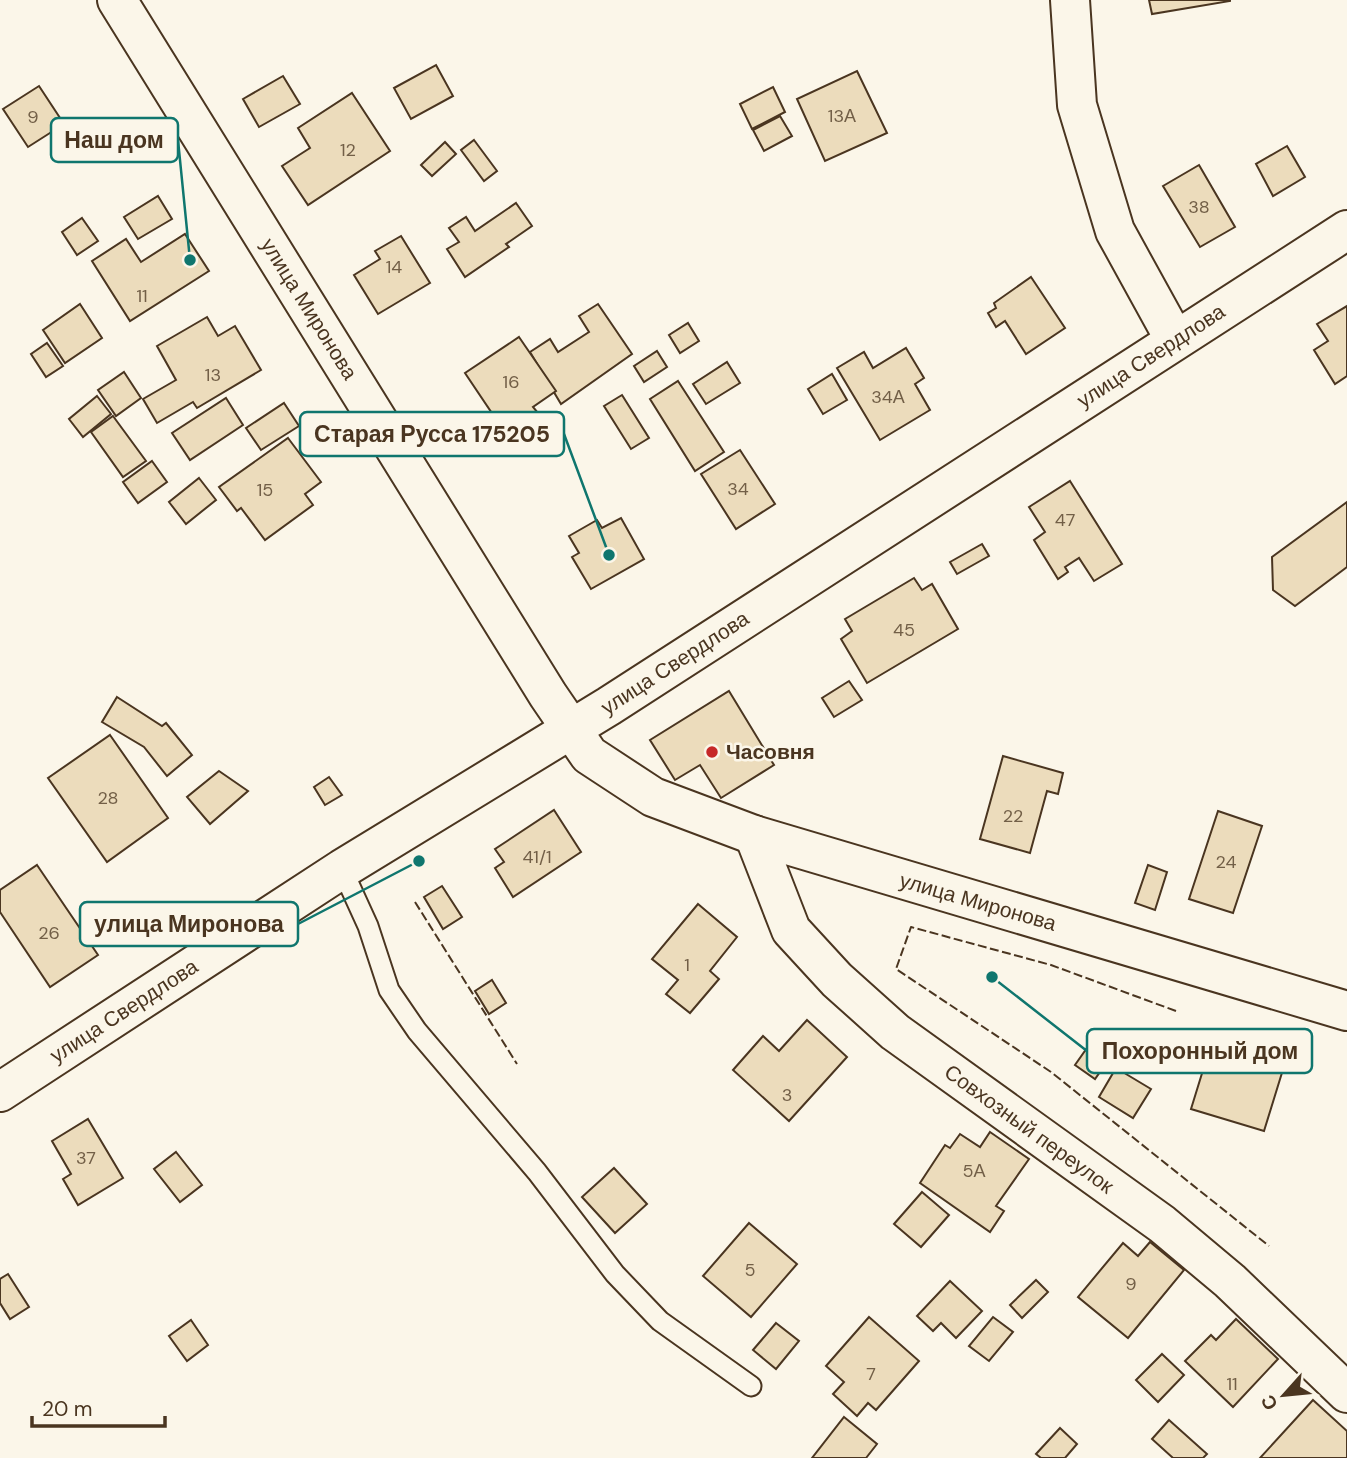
<svg xmlns="http://www.w3.org/2000/svg" width="1347" height="1458" viewBox="0 0 1347 1458" font-family="'DM Sans',sans-serif">
<style>
.building{fill:#ecdcbc;stroke:#4a3520;stroke-width:2}
.lines{fill:none;stroke-linecap:round;stroke-linejoin:round}
.lane-casing{stroke:#4a3520;stroke-width:23}
.street-casing{stroke:#4a3520;stroke-width:42}
.secondary-casing{stroke:#4a3520;stroke-width:42}
.lane{stroke:#fbf6e9;stroke-width:19}
.street{stroke:#fbf6e9;stroke-width:38}
.secondary{stroke:#fbf6e9;stroke-width:38}
.fence{stroke:#4a3520;stroke-width:2;stroke-dasharray:9 3.5;stroke-linecap:butt}
.poi-dot{fill:#c62828;stroke:#fbf6e9;stroke-width:2.5}
.labels{text-anchor:middle;stroke-width:5;stroke-linejoin:round;paint-order:stroke}
.number-label{font-size:18px;fill:#725f47}
.street-label{font-size:21px;fill:#4a3520;stroke:#fbf6e9}
.poi-label{font-size:21px;font-weight:bold;fill:#4a3520;stroke:#fbf6e9;text-anchor:start}
.leader{fill:none;stroke:#0f766e;stroke-width:2.5}
.callout-dot{fill:#0f766e;stroke:#fbf6e9;stroke-width:2.5}
.callout{fill:#fbf6e9;stroke:#0f766e;stroke-width:2.5}
.callout-label{font-size:23px;text-anchor:middle;font-weight:bold;fill:#4a3520}
</style>
<rect width="100%" height="100%" fill="#fbf6e9"/>
<g class="building">
<path d="M1149 0H1230V1L1152 14Z"/>
<path d="M436 65 453 96 411 119 394 88Z"/>
<path d="M857 71 887 133 825 161 797 99Z"/>
<path d="M283 76 300 104 259 127 243 99Z"/>
<path d="M39 86 64 124 28 147 3 109Z"/>
<path d="M773 87 785 112 752 129 740 104Z"/>
<path d="M352 93 390 151 308 205 282 166 310 148 298 128Z"/>
<path d="M780 116 792 136 764 151 753 130Z"/>
<path d="M474 140 497 171 484 181 461 150Z"/>
<path d="M445 142 456 154 432 176 421 165Z"/>
<path d="M1287 146 1305 177 1273 196 1256 164Z"/>
<path d="M1199 165 1235 227 1200 247 1163 186Z"/>
<path d="M158 196 172 219 138 239 124 217Z"/>
<path d="M516 203 532 226 506 244 509 247 465 277 447 249 459 242 449 228 466 217 475 231Z"/>
<path d="M82 218 98 241 77 255 62 232Z"/>
<path d="M185 234 209 271 130 321 92 261 126 239 141 262Z"/>
<path d="M401 236 430 283 378 314 354 275 380 259 375 251Z"/>
<path d="M1031 277 1065 328 1026 354 1005 321 996 327 988 313 996 308 994 303Z"/>
<path d="M80 304 102 338 65 363 43 330Z"/>
<path d="M598 304 632 354 561 404 530 352 550 339 558 352 589 332 579 316Z"/>
<path d="M1347 306V376L1335 384 1314 350 1328 341 1317 324Z"/>
<path d="M207 317 218 336 235 326 261 370 197 408 193 402 157 423 143 399 176 380 157 346Z"/>
<path d="M688 323 699 341 680 353 669 335Z"/>
<path d="M519 337 556 391 533 407 538 413 506 434 465 373Z"/>
<path d="M47 343 63 366 46 377 31 354Z"/>
<path d="M906 348 924 378 915 384 930 410 880 440 837 368 864 352 873 368Z"/>
<path d="M657 351 667 367 644 382 634 366Z"/>
<path d="M727 362 740 383 706 404 693 384Z"/>
<path d="M124 372 141 398 116 416 98 390Z"/>
<path d="M832 374 847 400 823 414 808 389Z"/>
<path d="M678 381 724 452 695 471 650 399Z"/>
<path d="M622 395 649 438 631 449 604 406Z"/>
<path d="M97 396 111 414 83 437 69 419Z"/>
<path d="M226 398 243 425 190 460 172 433Z"/>
<path d="M284 403 299 426 261 450 246 428Z"/>
<path d="M113 416 146 461 123 477 91 432Z"/>
<path d="M288 438 321 482 305 494 313 505 265 540 241 508 237 511 219 487Z"/>
<path d="M740 450 775 504 736 529 701 474Z"/>
<path d="M152 461 167 482 138 503 123 482Z"/>
<path d="M199 478 216 500 186 524 169 502Z"/>
<path d="M1070 481 1122 564 1094 581 1079 558 1065 567 1068 572 1058 579 1034 540 1045 532 1029 507Z"/>
<path d="M1347 502V567L1295 606 1273 590 1272 557Z"/>
<path d="M621 518 644 559 591 589 572 557 579 553 569 536 597 520 602 528Z"/>
<path d="M982 544 989 556 957 574 950 562Z"/>
<path d="M914 578 922 590 932 584 958 629 867 683 841 639 852 631 845 619Z"/>
<path d="M849 681 862 700 834 717 822 698Z"/>
<path d="M729 691 774 765 721 798 700 765 675 780 650 740Z"/>
<path d="M117 697 162 726 166 723 192 755 167 776 144 747 102 722Z"/>
<path d="M110 735 168 818 107 862 48 778Z"/>
<path d="M1003 756 1063 773 1058 794 1047 791 1030 853 980 839Z"/>
<path d="M219 771 248 791 210 824 187 797Z"/>
<path d="M329 777 342 795 325 805 314 787Z"/>
<path d="M554 810 581 852 513 897 495 868 504 862 495 849Z"/>
<path d="M1218 811 1262 826 1233 913 1189 899Z"/>
<path d="M37 865 98 955 50 987 0 912V890Z"/>
<path d="M1148 865 1167 872 1155 910 1135 903Z"/>
<path d="M442 886 462 917 443 929 424 897Z"/>
<path d="M698 904 737 937 710 971 719 979 690 1013 666 994 678 980 652 959Z"/>
<path d="M492 980 506 1003 489 1014 475 991Z"/>
<path d="M807 1020 847 1057 789 1121 733 1070 763 1036 779 1051Z"/>
<path d="M1225 1031 1289 1050 1264 1131 1191 1109 1212 1041 1221 1044Z"/>
<path d="M1087 1048 1107 1062 1095 1079 1075 1065Z"/>
<path d="M1116 1068 1151 1089 1133 1118 1099 1097Z"/>
<path d="M88 1119 123 1178 78 1205 63 1179 71 1174 52 1141Z"/>
<path d="M990 1132 1029 1159 996 1206 1004 1211 990 1232 920 1183 945 1145 950 1148 960 1134 980 1147Z"/>
<path d="M176 1152 202 1185 180 1202 154 1169Z"/>
<path d="M614 1168 647 1204 615 1233 582 1197Z"/>
<path d="M922 1192 949 1215 921 1247 894 1224Z"/>
<path d="M749 1223 797 1264 751 1317 703 1276Z"/>
<path d="M1150 1242 1184 1270 1128 1338 1078 1297 1123 1243 1138 1256Z"/>
<path d="M8 1274 29 1307 10 1319 0 1303V1279Z"/>
<path d="M1036 1280 1048 1292 1022 1318 1010 1305Z"/>
<path d="M950 1281 982 1311 956 1338 941 1323 933 1331 917 1316Z"/>
<path d="M869 1317 919 1361 876 1410 868 1403 857 1416 833 1394 844 1382 826 1366Z"/>
<path d="M993 1317 1013 1332 989 1361 969 1346Z"/>
<path d="M1236 1319 1278 1359 1233 1407 1185 1361 1211 1335 1216 1340Z"/>
<path d="M191 1320 208 1345 187 1361 169 1336Z"/>
<path d="M776 1323 799 1341 776 1369 753 1350Z"/>
<path d="M1162 1354 1184 1375 1158 1402 1136 1380Z"/>
<path d="M1313 1400 1347 1431V1458H1260Z"/>
<path d="M844 1417 877 1444 866 1458H812Z"/>
<path d="M1169 1420 1207 1454 1203 1458H1173L1152 1439Z"/>
<path d="M1060 1428 1077 1444 1065 1458H1041L1036 1454Z"/>
</g>
<g class="lines">
<g class="lane-casing">
<path id="lane" d="M342 869 368 926 389 990 417 1031 537 1172 615 1274 660 1321 751 1386"/>
</g>
<g class="street-casing">
<g id="street">
<path d="M117 0 548 695 589 755 653 797 754 835 1347 1011"/>
<path d="M1070 0 1077 105 1115 231 1175 340"/>
<path d="M754 835 791 930 837 980 895 1032 1162 1224 1230 1281 1347 1393"/>
</g>
</g>
<g class="secondary-casing">
<path id="secondary" d="M0 1092 342 869 609 706 1347 230"/>
</g>
<use href="#lane" class="lane"/>
<use href="#street" class="street"/>
<use href="#secondary" class="secondary"/>
<g class="fence">
<path d="M415 902 517 1064"/>
<path d="M1176 1011 1051 965 911 927 896 969 1051 1072 1269 1246"/>
</g>
</g>
<circle class="poi-dot" cx="712" cy="752" r="7"/>
<g class="labels">
<g class="number-label">
<text x="842" y="122">13А</text>
<text x="33" y="123">9</text>
<text x="348" y="156">12</text>
<text x="1199" y="213">38</text>
<text x="394" y="273">14</text>
<text x="142" y="302">11</text>
<text x="213" y="381">13</text>
<text x="511" y="388">16</text>
<text x="888" y="403">34А</text>
<text x="738" y="495">34</text>
<text x="265" y="496">15</text>
<text x="1065" y="526">47</text>
<text x="904" y="636">45</text>
<text x="108" y="804">28</text>
<text x="1013" y="822">22</text>
<text x="537" y="863">41/1</text>
<text x="1226" y="868">24</text>
<text x="49" y="939">26</text>
<text x="687" y="971">1</text>
<text x="787" y="1101">3</text>
<text x="86" y="1164">37</text>
<text x="974" y="1177">5А</text>
<text x="750" y="1276">5</text>
<text x="1131" y="1290">9</text>
<text x="871" y="1380">7</text>
<text x="1232" y="1390">11</text>
</g>
<g class="street-label">
<text transform="translate(309 309) rotate(58)" y="7">улица Миронова</text>
<text transform="translate(1151 356) rotate(-33)" y="7">улица Свердлова</text>
<text transform="translate(675 663) rotate(-33)" y="7">улица Свердлова</text>
<text transform="translate(978 902) rotate(16)" y="7">улица Миронова</text>
<text transform="translate(124 1011) rotate(-33)" y="7">улица Свердлова</text>
<text transform="translate(1029 1129) rotate(36)" y="7">Совхозный переулок</text>
</g>
<g class="poi-label">
<text x="726" y="759">Часовня</text>
</g>
</g>
<path class="leader" d="M190 260L178 140M609 555L564 434M419 861L298 924M992 977L1087 1051"/>
<g class="callout-dot">
<circle cx="190" cy="260" r="7"/>
<circle cx="609" cy="555" r="7"/>
<circle cx="419" cy="861" r="7"/>
<circle cx="992" cy="977" r="7"/>
</g>
<g class="callout">
<rect x="51" y="118" width="127" height="44" rx="7"/>
<rect x="300" y="412" width="264" height="44" rx="7"/>
<rect x="80" y="902" width="218" height="44" rx="7"/>
<rect x="1087" y="1029" width="225" height="44" rx="7"/>
</g>
<g class="callout-label">
<text x="114" y="148">Наш дом</text>
<text x="432" y="442">Старая Русса 175205</text>
<text x="189" y="932">улица Миронова</text>
<text x="1200" y="1059">Похоронный дом</text>
</g>
<g transform="translate(1284 1395) rotate(243)" stroke="#fbf6e9" stroke-width="5" paint-order="stroke">
<path d="M0-5L12 26L0 18L-12 26Z" fill="#4a3520"/>
<text y="-10" font-size="19" font-weight="bold" text-anchor="middle" fill="#4a3520">С</text>
</g>
<path d="M32 1416v10h133v-10" fill="none" stroke="#4a3520" stroke-width="3.5"/>
<text x="42" y="1416" font-size="21" fill="#4a3520" stroke="#fbf6e9" stroke-width="5" paint-order="stroke">20 m</text>
</svg>
